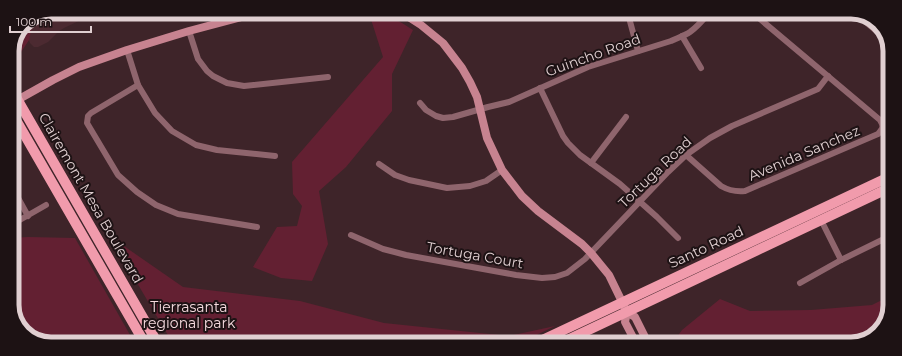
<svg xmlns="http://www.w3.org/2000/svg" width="902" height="356" viewBox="0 0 902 356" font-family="Montserrat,sans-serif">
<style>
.built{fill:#4c2a31}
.green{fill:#632032}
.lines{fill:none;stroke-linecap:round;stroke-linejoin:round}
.street{stroke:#8f656d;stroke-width:6}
.secondary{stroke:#c78390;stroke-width:8}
.primary{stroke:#f19bac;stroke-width:10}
.labels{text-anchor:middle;stroke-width:4;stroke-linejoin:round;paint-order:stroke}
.street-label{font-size:14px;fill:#e0cfd1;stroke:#1d1214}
.park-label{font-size:14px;fill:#f6dbdf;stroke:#1d1214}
.rim{fill:none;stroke:#e0cfd1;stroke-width:5}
</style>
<rect width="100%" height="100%" fill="#3e2429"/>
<path class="built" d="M51 12H96L87 17 64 28 59 31 48 42 38 47H34L30 43 28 38 34 19Z"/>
<g class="green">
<path d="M369 13C388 13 399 21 413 30L392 74V111L346 167 319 191 328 244 312 281 281 278 253 267 277 227 297 226 302 206 293 194 292 162 383 57Z"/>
<path d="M34 19 29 40 12 66V48L24 23Z"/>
<path d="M28 237 75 238 134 342H38L20 329 12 308V238Z"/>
<path d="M114 244H121L183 287 300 301 384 323 509 336 555 326 520 343 172 342Z"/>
<path d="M888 297V318L875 336 851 344H672L682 330 720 299 750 311 811 310 872 305Z"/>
</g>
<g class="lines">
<g class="street">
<path d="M628 14 638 51"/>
<path d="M856 14 886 39"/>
<path d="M189 31 198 59 207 71 213 76 227 83 244 86 328 77"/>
<path d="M682 36 701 68"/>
<path d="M127 50 138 85 155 113 172 131 196 145 217 150 275 156"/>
<path d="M138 85 91 113 88 116 87 123 118 175 137 192 156 205 178 214 257 227"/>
<path d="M540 88 563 136 568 143 580 155 620 184 657 217 678 238"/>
<path d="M420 103 426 110 436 116 443 118 453 117 488 107 509 102 588 67 671 41C677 38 684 36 690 32 697 27 703 20 708 14"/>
<path d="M686 155 721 186C728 190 736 192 745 191L878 134C883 128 884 127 880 120L754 14"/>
<path d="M591 163 626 117"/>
<path d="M379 164 395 175 409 180 447 188 470 186 486 181 502 170"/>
<path d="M12 187 28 216"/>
<path d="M821 220 841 260"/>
<path d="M18 221 46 205"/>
<path d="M351 235 383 249 406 255 516 275 542 278 555 277 567 273 585 259 668 172 686 155 710 138 732 126 818 89 828 76"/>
<path d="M800 283 841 260 888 237"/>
</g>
<g class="secondary">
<path d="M399 13 407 16 421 25 443 43 462 68 470 82 477 97 487 138 502 170 522 196 538 211 582 244 591 253 609 275 627 312 635 317 648 343"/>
<path d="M12 103 53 80 79 67 127 50 189 31 256 13"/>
<path d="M627 312 625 322 636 343"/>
</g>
<g class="primary">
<path d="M12 90 157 342"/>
<path d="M12 113 144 342"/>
<path d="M536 343 889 177"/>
<path d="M561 343C670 292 779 239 889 188"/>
</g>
</g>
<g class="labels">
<g class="street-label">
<text transform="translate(593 55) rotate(-20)" y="5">Guincho Road</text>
<text transform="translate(804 153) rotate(-23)" y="5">Avenida Sanchez</text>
<text transform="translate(655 172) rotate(-44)" y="5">Tortuga Road</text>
<text transform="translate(91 198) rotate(60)" y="5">Clairemont Mesa Boulevard</text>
<text transform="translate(706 247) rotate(-25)" y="5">Santo Road</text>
<text transform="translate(475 255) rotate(10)" y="5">Tortuga Court</text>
</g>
<g class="park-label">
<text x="189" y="312">Tierrasanta<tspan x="189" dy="16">regional park</tspan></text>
</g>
</g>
<path d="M0 0H902V356H0ZM51 19H851A32 32 0 0 1 883 51V305A32 32 0 0 1 851 337H51A32 32 0 0 1 19 305V51A32 32 0 0 1 51 19Z" fill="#1d1214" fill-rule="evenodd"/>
<path class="rim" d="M51 19H851A32 32 0 0 1 883 51V305A32 32 0 0 1 851 337H51A32 32 0 0 1 19 305V51A32 32 0 0 1 51 19Z"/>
<path d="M10 26v6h81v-6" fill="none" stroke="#e0cfd1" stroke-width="2"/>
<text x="16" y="26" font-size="12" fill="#e0cfd1" stroke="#1d1214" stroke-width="3" paint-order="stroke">100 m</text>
</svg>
